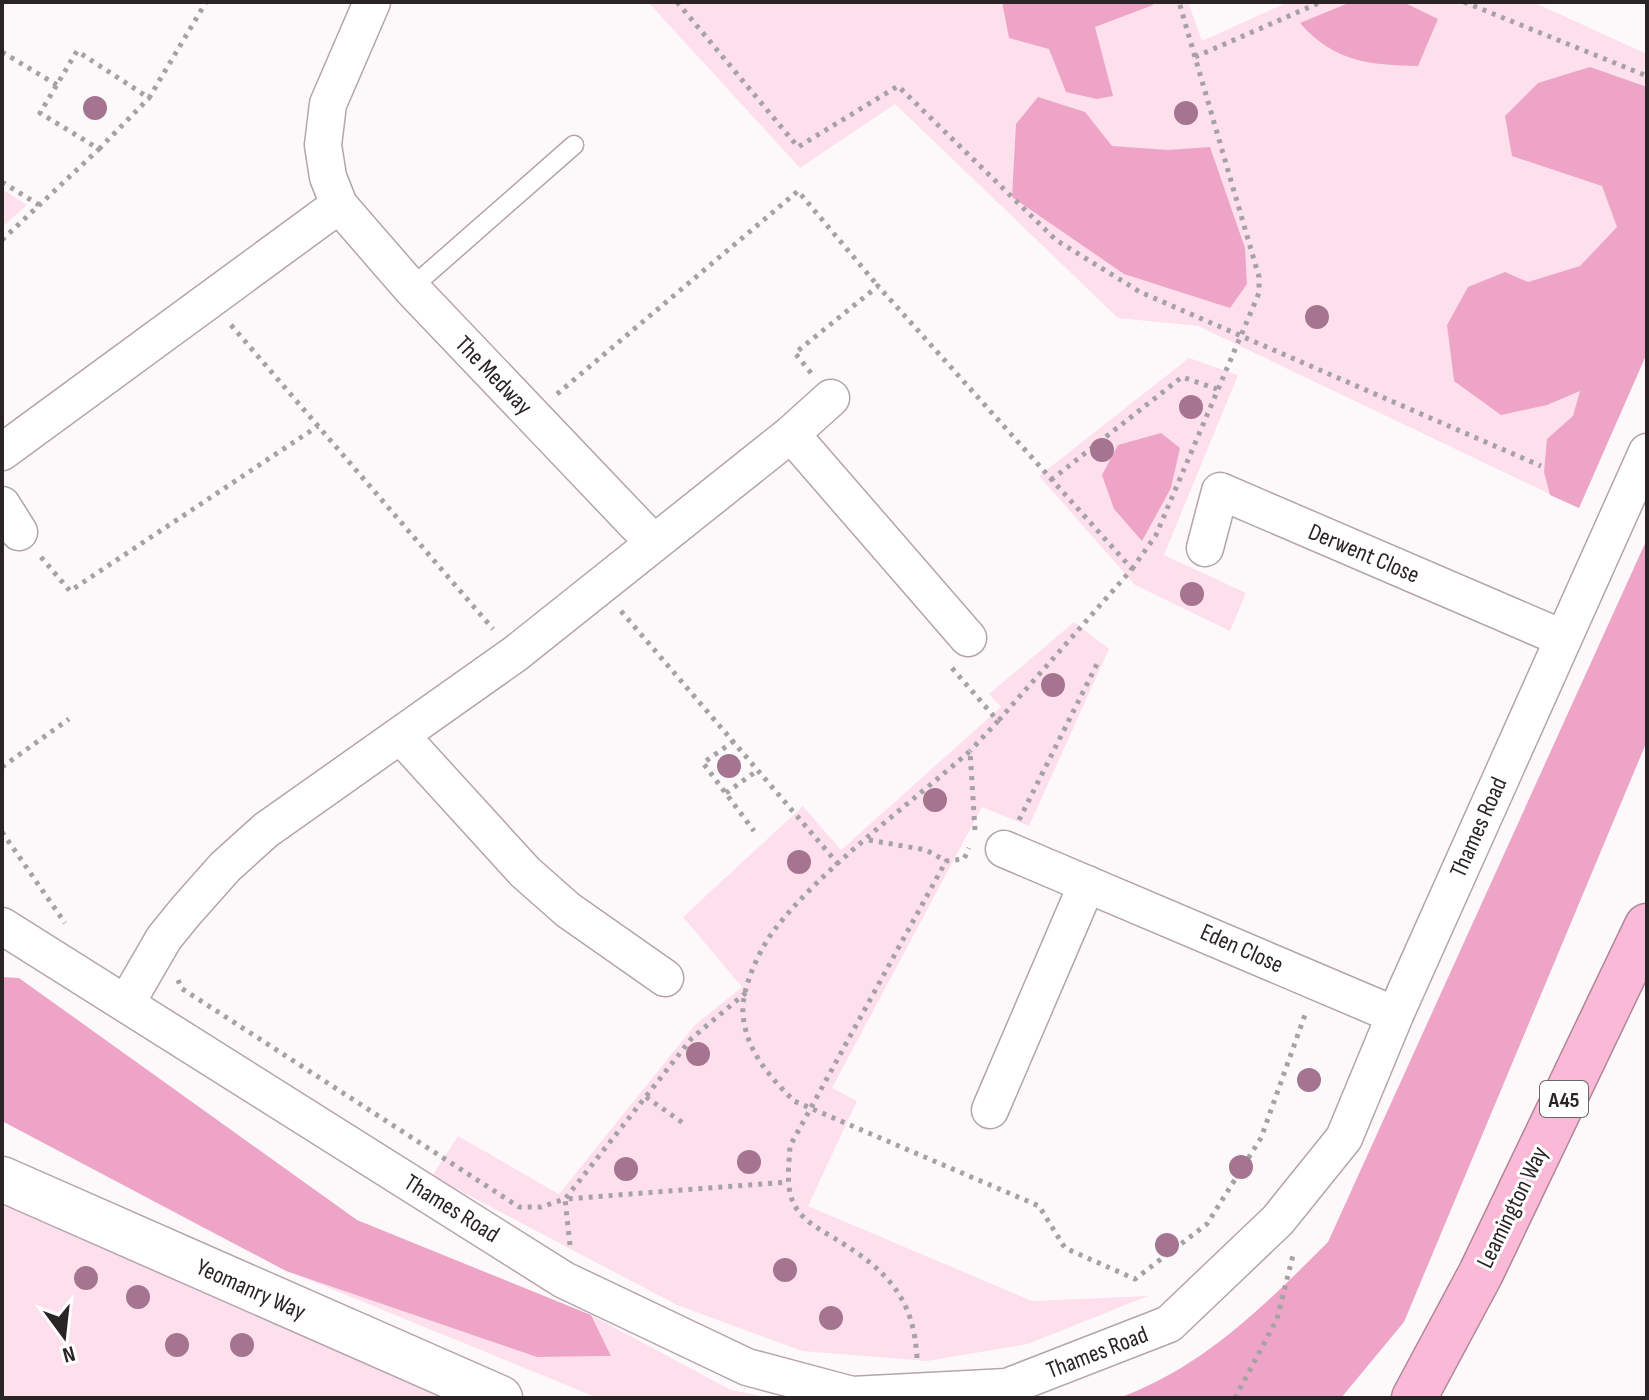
<svg xmlns="http://www.w3.org/2000/svg" width="1649" height="1400" viewBox="0 0 1649 1400" font-family="'Sofia Sans Condensed',sans-serif">
<style>
.green{fill:#fde0ec}
.forest{fill:#eda4c6}
.lines{fill:none;stroke-linecap:round;stroke-linejoin:round}
.lane-casing{stroke:#b5a4ab;stroke-width:21}
.street-casing{stroke:#b5a4ab;stroke-width:39}
.secondary-casing{stroke:#b5a4ab;stroke-width:47}
.highway-casing{stroke:#b18699;stroke-width:47}
.path{stroke:#a6a1a4;stroke-width:5;stroke-dasharray:4 6;stroke-linecap:butt}
.lane{stroke:#fff;stroke-width:18}
.street{stroke:#fff;stroke-width:36}
.secondary{stroke:#fff;stroke-width:44}
.highway{stroke:#fabad7;stroke-width:44}
.tree{fill:#a47491}
.labels{text-anchor:middle;stroke-width:6;stroke-linejoin:round;paint-order:stroke}
.shield{fill:#fff;stroke:#6a6668;stroke-width:2}
.shield-label{font-size:22px;font-weight:bold;fill:#2a2427}
.street-label{font-size:24px;fill:#2a2427;stroke:#fff}
</style>
<rect width="100%" height="100%" fill="#fdf9fb"/>
<g class="green">
<path d="M648 2H1188L1202 41 1288 2H1533L1647 54V353L1579 508 1198 326 1118 318 895 104 800 168Z"/>
<path d="M2 189 27 205 2 227Z"/>
<path d="M1189 358 1238 375 1164 555 1246 593 1230 631 1135 585 1039 476Z"/>
<path d="M1074 622 1109 649 1029 826 982 807 832 1088 857 1101 808 1206 1032 1301 1148 1296 1028 1344 927 1361 802 1351 677 1305 432 1176 458 1136 559 1194 695 1025 742 987 683 917 803 806 841 850 1001 707 989 694Z"/>
<path d="M2 1202 449 1398H2Z"/>
<path d="M295 1274 544 1357 611 1356 591 1315 731 1390 772 1398H598Z"/>
</g>
<g class="forest">
<path d="M1002 2H1152L1153 5 1095 27 1113 96 1097 99 1066 92 1049 49 1009 38Z"/>
<path d="M1351 2H1403L1438 19 1418 66C1369 65 1334 62 1300 23Z"/>
<path d="M1590 67 1647 87V353L1579 508 1550 495 1544 472 1547 439 1573 416 1580 391 1547 405 1501 415 1454 381 1447 325 1468 287 1505 272 1528 282 1580 266 1617 227 1602 186 1512 156 1505 116 1538 83Z"/>
<path d="M1038 97 1085 112 1112 146 1168 150 1210 147 1245 248 1247 284 1230 308 1124 274 1012 197 1016 124Z"/>
<path d="M1161 433 1180 448 1171 488 1142 541 1114 509 1102 475 1118 445Z"/>
<path d="M1647 539V741L1404 1322 1341 1398H1119C1204 1367 1265 1305 1328 1242Z"/>
<path d="M2 977 19 978 357 1220 591 1315 611 1356 537 1357 286 1271 2 1121Z"/>
</g>
<g class="lines">
<g class="lane-casing">
<path id="lane" d="M411 288 574 145"/>
</g>
<g class="street-casing">
<g id="street">
<path d="M372 2 328 104 323 145 328 177 339 205 411 288 653 542"/>
<path d="M791 434 968 638"/>
<path d="M2 452 339 205"/>
<path d="M2 505 19 532"/>
<path d="M1205 548 1220 491 1562 638"/>
<path d="M401 736 525 872 568 910 665 978"/>
<path d="M1004 849 1395 1015"/>
<path d="M2 926 564 1280 747 1367 852 1395 1007 1387 1169 1324 1278 1220 1344 1138 1395 1015 1647 452"/>
<path d="M127 1002 164 938 186 911 225 867 266 830 515 654 791 434 831 398"/>
<path d="M990 1110 1087 884"/>
</g>
</g>
<g class="secondary-casing">
<path id="secondary" d="M2 1179 500 1398"/>
</g>
<g class="highway-casing">
<path id="highway" d="M1414 1398 1481 1273 1647 926"/>
</g>
<g class="path">
<path d="M677 2 798 147 898 86 1056 240 1140 292 1541 466"/>
<path d="M1464 2 1647 76"/>
<path d="M2 52 57 85"/>
<path d="M1195 57 1321 2"/>
<path d="M99 149 149 98"/>
<path d="M2 182 39 205"/>
<path d="M2 240 99 149 40 113 77 51 149 98 206 2"/>
<path d="M231 325 493 629"/>
<path d="M811 373 795 353 878 286 1132 569 998 721"/>
<path d="M557 394 798 191 878 286"/>
<path d="M1051 480 1182 377 1217 389"/>
<path d="M41 557 70 591 318 426"/>
<path d="M1132 569 1156 535 1259 293V277L1179 2"/>
<path d="M621 611 839 865"/>
<path d="M952 668 998 721 970 751"/>
<path d="M734 741 703 763 754 831"/>
<path d="M2 767 69 719"/>
<path d="M726 793 758 770"/>
<path d="M1019 820 1099 660"/>
<path d="M975 830 970 751C910 804 823 867 775 929 760 948 741 989 743 1013 745 1050 770 1077 794 1101L1039 1206 1065 1248 1135 1279 1207 1224 1261 1138 1306 1012"/>
<path d="M2 832 65 923"/>
<path d="M869 840 926 850 946 861"/>
<path d="M178 980 181 988 519 1207H541L565 1199 692 1038 748 991"/>
<path d="M646 1097 686 1125"/>
<path d="M570 1245 565 1199 788 1182"/>
<path d="M917 1358C914 1298 887 1271 839 1241 826 1233 808 1224 799 1212 784 1194 789 1167 790 1146L946 861 964 859 969 848"/>
<path d="M1235 1398 1277 1319 1293 1255"/>
</g>
<use href="#lane" class="lane"/>
<use href="#street" class="street"/>
<use href="#secondary" class="secondary"/>
<use href="#highway" class="highway"/>
</g>
<g class="tree">
<circle cx="95" cy="108" r="12"/>
<circle cx="1186" cy="113" r="12"/>
<circle cx="1317" cy="317" r="12"/>
<circle cx="1191" cy="407" r="12"/>
<circle cx="1102" cy="450" r="12"/>
<circle cx="1192" cy="594" r="12"/>
<circle cx="1053" cy="685" r="12"/>
<circle cx="729" cy="766" r="12"/>
<circle cx="935" cy="800" r="12"/>
<circle cx="799" cy="862" r="12"/>
<circle cx="698" cy="1054" r="12"/>
<circle cx="1309" cy="1080" r="12"/>
<circle cx="749" cy="1162" r="12"/>
<circle cx="1241" cy="1167" r="12"/>
<circle cx="626" cy="1169" r="12"/>
<circle cx="1167" cy="1245" r="12"/>
<circle cx="785" cy="1270" r="12"/>
<circle cx="86" cy="1278" r="12"/>
<circle cx="138" cy="1297" r="12"/>
<circle cx="831" cy="1318" r="12"/>
<circle cx="177" cy="1345" r="12"/>
<circle cx="242" cy="1345" r="12"/>
</g>
<g class="labels">
<rect class="shield" x="1540" y="1081" width="48" height="36" rx="6"/>
<g class="shield-label">
<text x="1564" y="1107">A45</text>
</g>
<g class="street-label">
<text transform="translate(494 375) rotate(46)" y="8">The Medway</text>
<text transform="translate(1364 553) rotate(23)" y="8">Derwent Close</text>
<text transform="translate(1478 827) rotate(-66)" y="8">Thames Road</text>
<text transform="translate(1242 948) rotate(24)" y="8">Eden Close</text>
<text transform="translate(1512 1207) rotate(-64)" y="8">Leamington Way</text>
<text transform="translate(452 1208) rotate(32)" y="8">Thames Road</text>
<text transform="translate(251 1289) rotate(24)" y="8">Yeomanry Way</text>
<text transform="translate(1097 1352) rotate(-21)" y="8">Thames Road</text>
</g>
</g>
<rect width="1649" height="1400" fill="none" stroke="#2a2427" stroke-width="8"/>
<g transform="translate(64 1336) rotate(165)" stroke="#ffffff" stroke-width="6" paint-order="stroke">
<path d="M0-6L14 30L0 20L-14 30Z" fill="#2a2427"/>
<text y="-12" font-size="22" font-weight="bold" text-anchor="middle" fill="#2a2427">N</text>
</g>
</svg>
